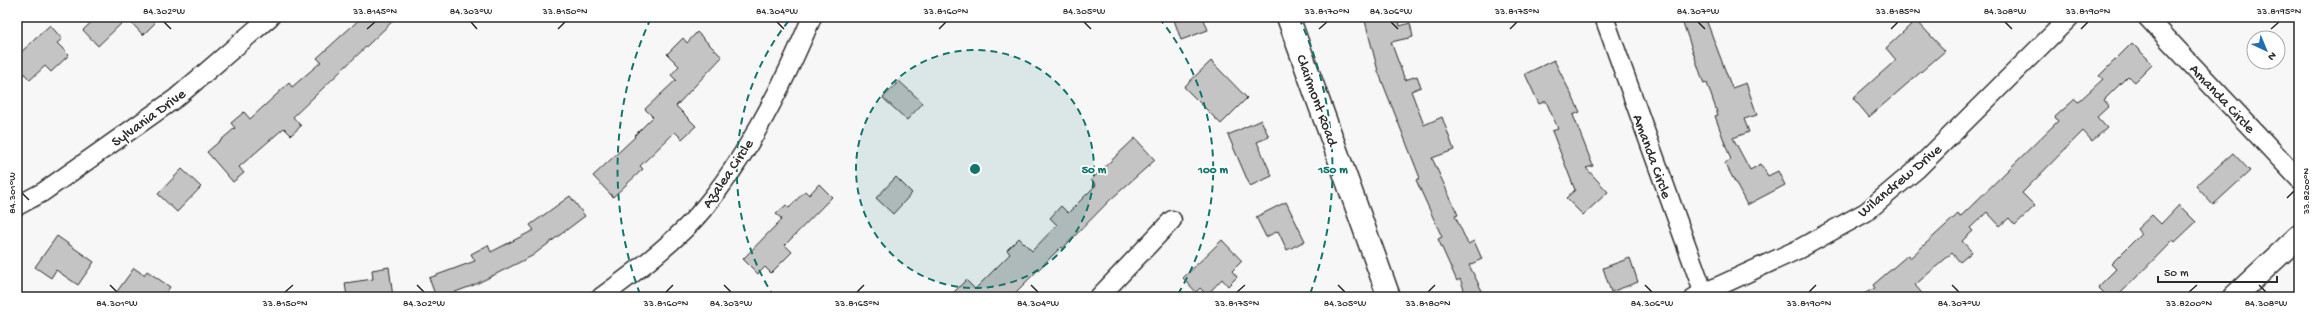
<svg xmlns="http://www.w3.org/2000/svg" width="2316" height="314" viewBox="0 0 2316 314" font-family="'Gochi Hand',sans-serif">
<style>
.building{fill:#c4c4c4;stroke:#2b2b2b}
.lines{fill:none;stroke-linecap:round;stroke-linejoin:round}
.minor-casing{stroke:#2b2b2b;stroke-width:21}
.secondary-casing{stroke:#2b2b2b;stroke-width:25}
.primary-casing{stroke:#2b2b2b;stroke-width:25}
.minor{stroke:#fff;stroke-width:18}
.secondary{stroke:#fff;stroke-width:22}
.primary{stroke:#fff;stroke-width:22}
.ticks{fill:none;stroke:#2b2b2b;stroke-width:1.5}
.ring{fill:none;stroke:#0f766e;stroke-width:2;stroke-dasharray:7 5}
.labels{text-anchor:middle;stroke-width:3.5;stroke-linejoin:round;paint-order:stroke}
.street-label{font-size:15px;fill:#2b2b2b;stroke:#fff}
.centre{fill:#0f766e;stroke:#fff;stroke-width:2}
.ring-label{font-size:12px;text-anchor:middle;font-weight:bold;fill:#0f766e;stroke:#fff;stroke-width:3.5;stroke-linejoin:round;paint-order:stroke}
.neatline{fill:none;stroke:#2b2b2b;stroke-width:1.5}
.ticks-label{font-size:10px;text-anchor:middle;fill:#2b2b2b}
</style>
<rect width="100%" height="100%" fill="#f7f7f7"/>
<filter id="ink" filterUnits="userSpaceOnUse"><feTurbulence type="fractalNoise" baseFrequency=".025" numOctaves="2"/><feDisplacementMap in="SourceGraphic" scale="8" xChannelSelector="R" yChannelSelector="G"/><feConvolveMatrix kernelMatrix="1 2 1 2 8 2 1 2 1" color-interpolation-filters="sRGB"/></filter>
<g filter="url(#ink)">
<g class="building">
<path d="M97 17H149L155 23 143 35 127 18 98 46 83 30Z"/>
<path d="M362 17H397L293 117 301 126 291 135 284 128 239 167 244 173 233 182 207 152 235 128 231 123 244 112 250 119 289 83 292 87 321 62 317 58Z"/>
<path d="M1173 17H1203L1208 30 1181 40Z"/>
<path d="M1364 17H1398L1400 26 1410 23 1413 37 1391 42 1405 80 1417 76 1421 87 1411 91 1424 125 1442 117 1454 150 1432 158 1458 215 1455 216 1468 244 1474 241 1482 259 1469 265 1485 297H1467L1460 279 1457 281 1438 239 1442 237 1416 180 1420 178 1378 71Z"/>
<path d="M1681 17H1705L1732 88 1746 83 1757 115 1744 119 1749 132 1733 138 1750 170 1761 164 1768 176 1778 171 1785 185 1747 205 1725 163 1731 160 1715 116 1718 115 1707 83 1704 84Z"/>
<path d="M1916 20 1945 51 1869 117 1853 98 1896 60 1886 48Z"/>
<path d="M50 25 62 39 57 43 69 55 51 72 45 66 30 80 17 66V56Z"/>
<path d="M697 32 722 57 676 106 696 126 682 139 675 132 640 166 643 169 613 197 593 176 635 137 634 136 653 117 645 109 676 80 671 75 679 66 667 54 683 38 687 43Z"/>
<path d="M2132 43 2153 64 2135 82 2128 76 2104 100 2109 106 2097 117 2107 128 2092 141 2083 131 2022 193 2035 206 2015 225 2009 218 2000 226 1987 212 1970 228 1973 231 1962 241 1972 252 1960 262 1952 253 1915 285 1925 297H1858L1875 288 1873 285 1908 255 1910 258 1958 214 1960 217 2058 121 2055 117 2075 99 2078 102 2103 79 2099 76Z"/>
<path d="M1554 60 1580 112 1573 115 1593 166 1586 168 1608 192 1583 215 1566 198 1575 190 1552 131 1558 129 1546 101 1539 104 1525 74Z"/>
<path d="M1211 61 1247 98 1221 124 1184 87Z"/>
<path d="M899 81 923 103 907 120 883 98Z"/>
<path d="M1261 120 1269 137 1257 142 1272 176 1250 186 1228 135Z"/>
<path d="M1135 138 1155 160 1110 200 1062 249 1061 247 1011 297H949L966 280 975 289 1010 254 1007 250 1019 238 1032 251 1057 225 1050 218 1061 206 1068 213 1096 185 1091 180Z"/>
<path d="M2233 153 2250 171 2213 205 2196 186Z"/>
<path d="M182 169 201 187 177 212 158 194Z"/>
<path d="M896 177 912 193 893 214 876 198Z"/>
<path d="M819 184 832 197 785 245 792 252 771 273 765 267 758 274 743 259 782 219 776 214 786 205 789 208 805 191 809 195Z"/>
<path d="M570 196 585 216 532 256 474 285 442 297H436L429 278 475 261 471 254 488 245 491 252 534 230 530 225Z"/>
<path d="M1286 202 1305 241 1287 250 1278 231 1266 237 1256 217Z"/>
<path d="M2179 205 2196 222 2175 242 2173 240 2117 297H2108L2098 287 2116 269 2111 264 2141 234 2137 229 2152 215 2161 224Z"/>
<path d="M57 236 94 262 78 285 56 270 51 278 35 267Z"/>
<path d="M1222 240 1242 261 1232 271 1237 277 1228 286 1222 279 1207 295 1200 288 1196 292 1183 278Z"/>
<path d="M1630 258 1638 282 1611 292 1603 268Z"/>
<path d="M389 267 393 297H347L345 283 373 279 372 270Z"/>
<path d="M134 268 144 275 147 271 170 287 163 297H113Z"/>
</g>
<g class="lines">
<g class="minor-casing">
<g id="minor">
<path d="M1604 17 1704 294"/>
<path d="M2147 17 2299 179"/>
<path d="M17 206 43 192 176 98 270 17"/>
<path d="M601 297C636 272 677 241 704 208 749 154 785 81 812 17"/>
<path d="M1099 297 1172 220"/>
<path d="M1695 297 1799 249 1866 212 1917 169 2070 17"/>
</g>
</g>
<g class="secondary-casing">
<path id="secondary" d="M2234 297 2299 236"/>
</g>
<g class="primary-casing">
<path id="primary" d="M1288 17 1389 297"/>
</g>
<use href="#minor" class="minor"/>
<use href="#secondary" class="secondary"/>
<use href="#primary" class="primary"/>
</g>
</g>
<path class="ticks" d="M164 22 171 29M471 22 477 29M777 22 784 29M1084 22 1091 29M1391 22 1398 29M1698 22 1705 29M2005 22 2012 29M367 29 375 22M558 29 565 22M939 29 946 22M1319 29 1327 22M1510 29 1517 22M1891 29 1898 22M2081 29 2088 22M2271 29 2279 22M22 193 29 200M2287 198 2294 191M110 285 117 292M417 285 424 292M724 285 731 292M1031 285 1038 292M1338 285 1345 292M1645 285 1652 292M1952 285 1959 292M2259 285 2266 292M285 292 293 285M666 292 673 285M857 292 864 285M1237 292 1245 285M1428 292 1435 285M1809 292 1816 285M2189 292 2197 285"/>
<circle cx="975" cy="169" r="119" fill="#0f766e" fill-opacity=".12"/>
<g class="ring">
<circle cx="975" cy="169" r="119"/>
<path d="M774 297A238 238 0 0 1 791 18M1159 18A238 238 0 0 1 1176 297"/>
<path d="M640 294A358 358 0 0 1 651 18M1299 18A358 358 0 0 1 1310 294"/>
</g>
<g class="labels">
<g class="street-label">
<text transform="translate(2223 98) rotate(47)" y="5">Amanda Circle</text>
<text transform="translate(1318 100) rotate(70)" y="5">Clairmont Road</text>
<text transform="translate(148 117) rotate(-36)" y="5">Sylvania Drive</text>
<text transform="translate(1653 156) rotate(70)" y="5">Amanda Circle</text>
<text transform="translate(727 173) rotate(-56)" y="5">Azalea Circle</text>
<text transform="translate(1899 180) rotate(-40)" y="5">Wilandrew Drive</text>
</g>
</g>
<circle cx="975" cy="169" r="6" class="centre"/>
<g class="ring-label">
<text x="1094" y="173">50 m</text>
<text x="1213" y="173">100 m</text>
<text x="1333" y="173">150 m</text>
</g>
<rect width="2316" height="314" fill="none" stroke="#fff" stroke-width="44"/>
<g transform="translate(2266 50) rotate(136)"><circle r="19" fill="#ffffff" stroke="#aaaaaa"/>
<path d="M0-3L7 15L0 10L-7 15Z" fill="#1f6fb2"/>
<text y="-6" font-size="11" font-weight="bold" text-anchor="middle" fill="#2b2b2b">N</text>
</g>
<path d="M2158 276v6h119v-6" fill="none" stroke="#2b2b2b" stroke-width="2"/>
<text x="2164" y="276" font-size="12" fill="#2b2b2b" stroke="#ffffff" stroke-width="3" paint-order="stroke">50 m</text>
<rect x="22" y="22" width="2272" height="270" class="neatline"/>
<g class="ticks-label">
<text x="164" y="14">84.302°W</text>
<text x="375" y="14">33.8145°N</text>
<text x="471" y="14">84.303°W</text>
<text x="565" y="14">33.8150°N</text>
<text x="777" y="14">84.304°W</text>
<text x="946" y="14">33.8160°N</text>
<text x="1084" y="14">84.305°W</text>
<text x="1327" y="14">33.8170°N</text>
<text x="1391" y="14">84.306°W</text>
<text x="1517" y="14">33.8175°N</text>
<text x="1698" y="14">84.307°W</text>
<text x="1898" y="14">33.8185°N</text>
<text x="2005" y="14">84.308°W</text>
<text x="2088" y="14">33.8190°N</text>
<text x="2279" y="14">33.8195°N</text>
<text transform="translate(2305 191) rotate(-90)" y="4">33.8200°N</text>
<text transform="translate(11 193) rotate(-90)" y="4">84.301°W</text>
<text x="117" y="306">84.301°W</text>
<text x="285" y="306">33.8150°N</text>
<text x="424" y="306">84.302°W</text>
<text x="666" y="306">33.8160°N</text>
<text x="731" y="306">84.303°W</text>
<text x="857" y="306">33.8165°N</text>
<text x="1038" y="306">84.304°W</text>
<text x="1237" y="306">33.8175°N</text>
<text x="1345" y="306">84.305°W</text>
<text x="1428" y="306">33.8180°N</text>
<text x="1652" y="306">84.306°W</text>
<text x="1809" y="306">33.8190°N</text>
<text x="1959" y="306">84.307°W</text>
<text x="2189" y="306">33.8200°N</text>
<text x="2266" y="306">84.308°W</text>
</g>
</svg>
